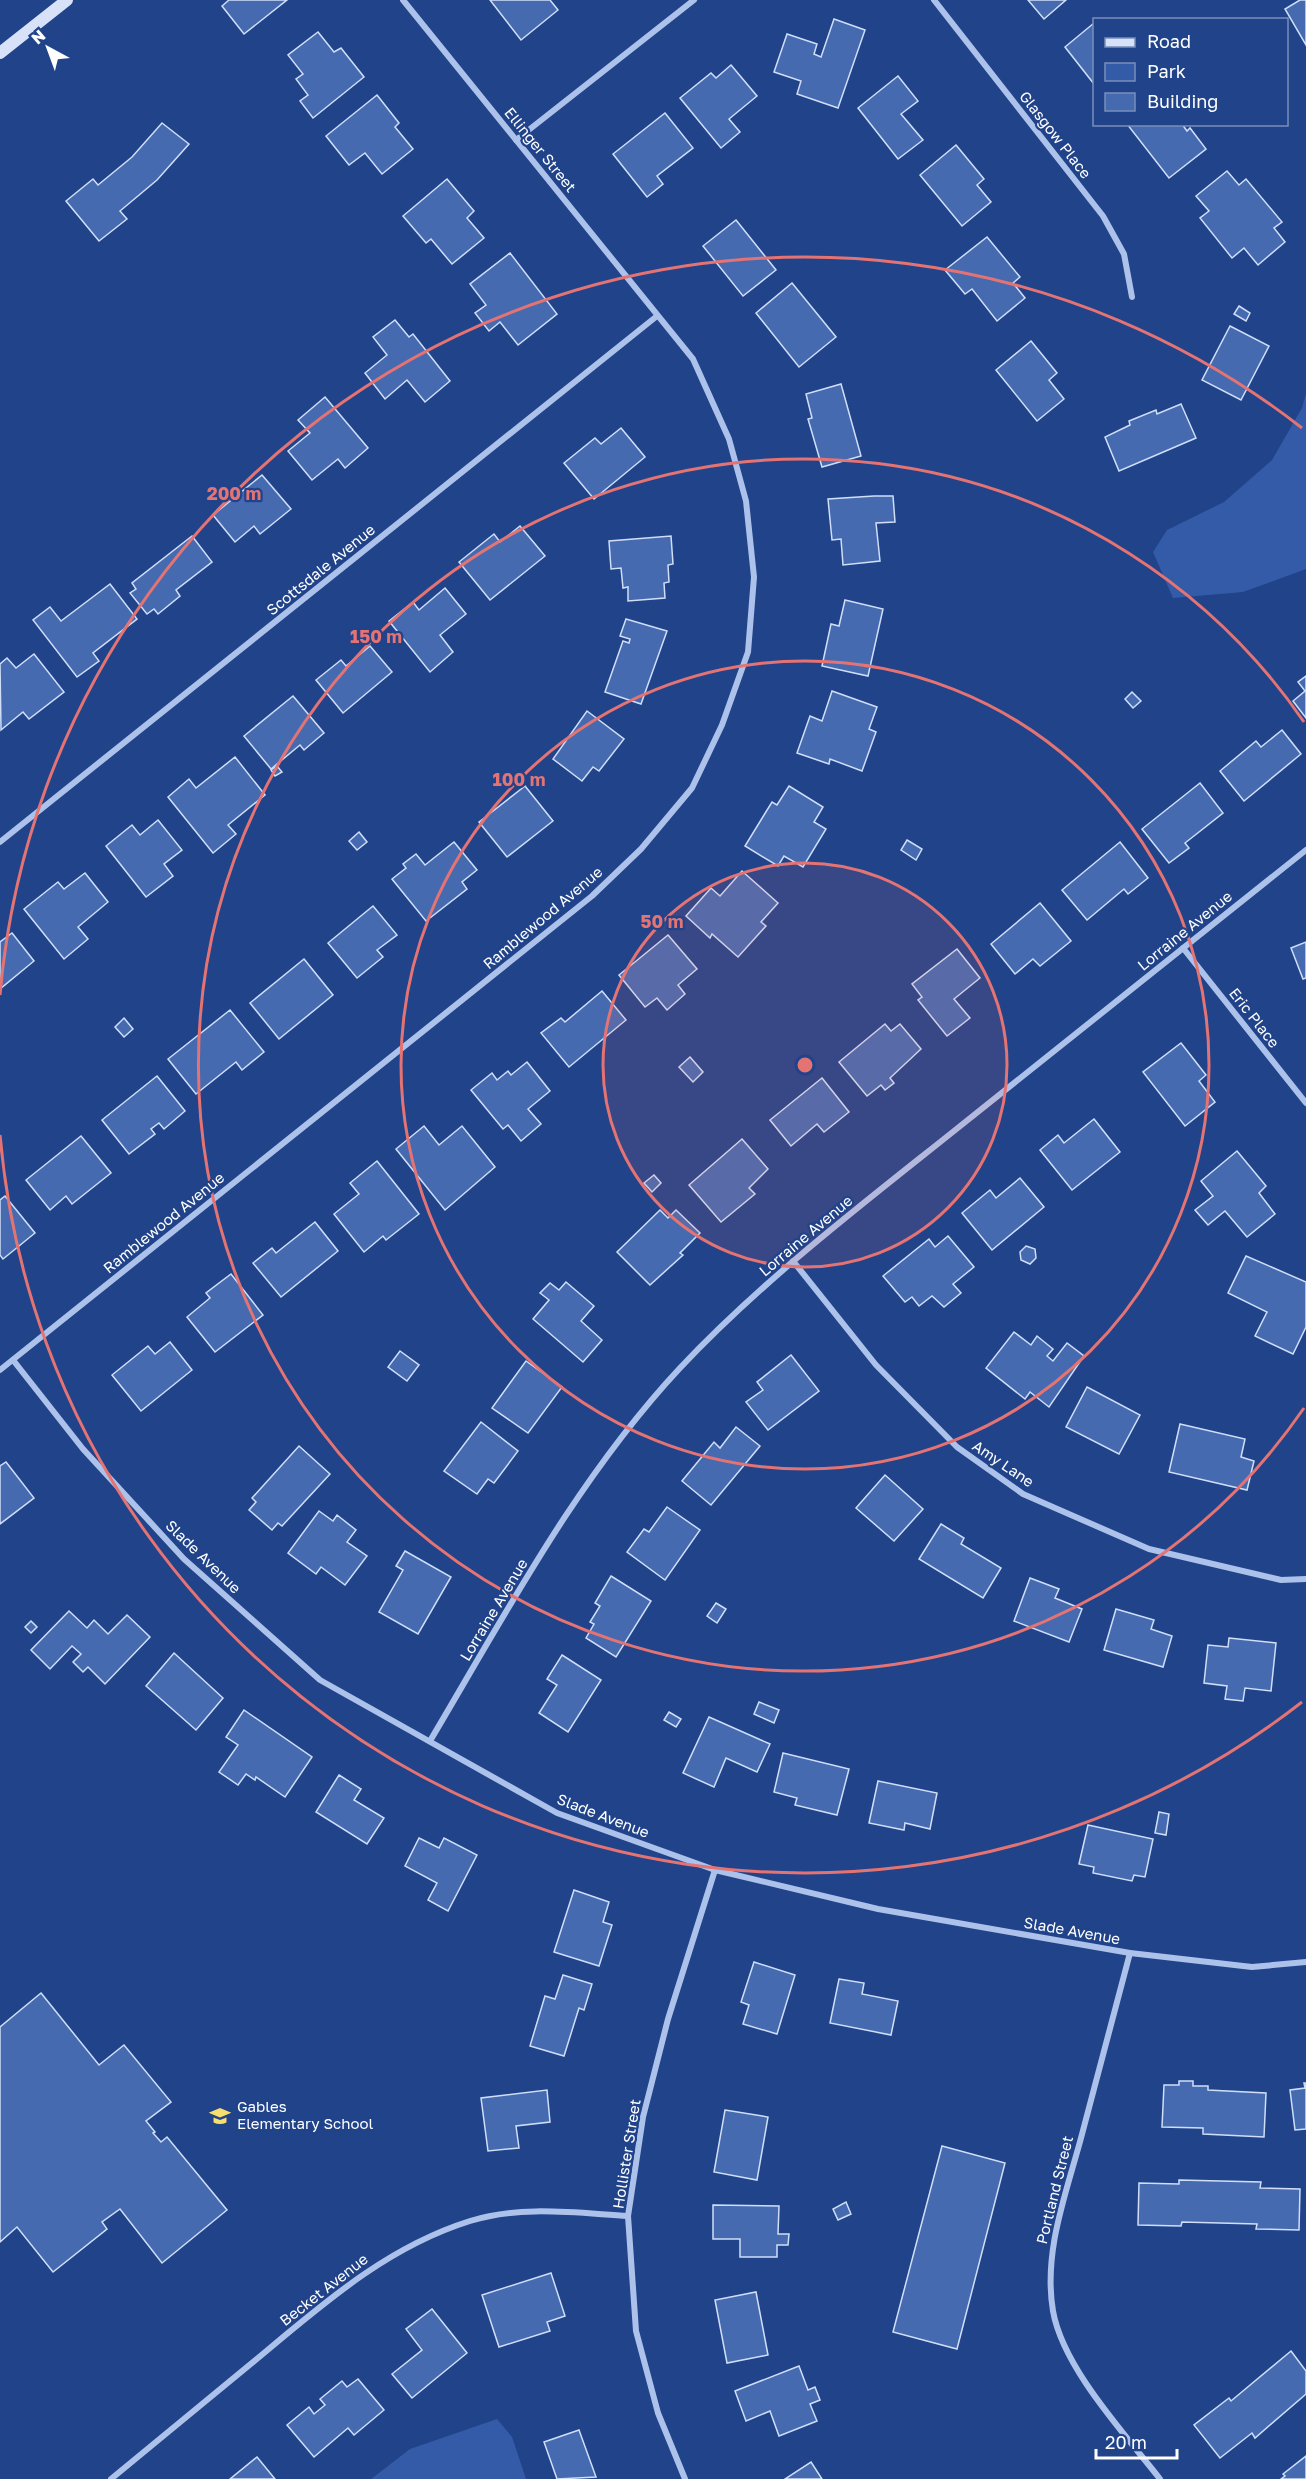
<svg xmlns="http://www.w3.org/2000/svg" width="1306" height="2479" viewBox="0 0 1306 2479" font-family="'Golos Text',sans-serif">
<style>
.green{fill:#345ba7}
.building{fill:#456ab0;stroke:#d0def8;stroke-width:1.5}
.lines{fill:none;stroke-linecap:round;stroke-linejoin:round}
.minor{stroke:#acc2eb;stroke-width:6}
.secondary{stroke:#d7e2f8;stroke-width:12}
.ring{fill:none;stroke:#e47373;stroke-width:3}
.labels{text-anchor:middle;stroke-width:4.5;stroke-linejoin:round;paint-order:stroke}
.street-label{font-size:15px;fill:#fff;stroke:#20438a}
.poi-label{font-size:15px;fill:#fff;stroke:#20438a;text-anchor:start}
.centre{fill:#e47373;stroke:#20438a;stroke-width:3}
.ring-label{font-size:18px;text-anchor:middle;font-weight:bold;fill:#e47373;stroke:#20438a;stroke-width:4.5;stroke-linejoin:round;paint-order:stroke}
</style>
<rect width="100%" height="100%" fill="#20438a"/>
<g class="green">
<path d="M1306 393V569L1243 592 1173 598 1153 552 1167 530 1224 502 1272 460 1302 408Z"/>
<path d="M497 2419 512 2437 526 2479H371L410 2449Z"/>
</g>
<g class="building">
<path d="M229 0H287L244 34 222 6Z"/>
<path d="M490 0H550L558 10 521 40Z"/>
<path d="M1028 0H1066L1044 19Z"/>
<path d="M1300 0H1306V45L1285 9Z"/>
<path d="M834 19 865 30 838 108 797 94 801 81 774 72 787 34 817 44 814 54 821 57Z"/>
<path d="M1094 23V84L1065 47Z"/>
<path d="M318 32 334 52 341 48 364 77 313 118 300 101 308 95 296 79 303 74 288 55Z"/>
<path d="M731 65 757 96 729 119 740 132 721 148 680 98 711 73 716 78Z"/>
<path d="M898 76 918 101 901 114 923 140 898 159 858 108Z"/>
<path d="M377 95 399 123 395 127 413 149 382 174 365 153 349 165 326 136Z"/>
<path d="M665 113 693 148 657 176 663 184 647 197 613 154Z"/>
<path d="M162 123 189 144 157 180 120 211 127 219 99 241 66 201 93 179 98 185 132 157Z"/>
<path d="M1127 124H1182L1187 131 1190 128 1206 149 1169 178Z"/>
<path d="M956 145 984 179 977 185 991 202 962 226 920 175Z"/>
<path d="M1227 171 1239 185 1246 179 1282 222 1274 228 1285 242 1258 265 1244 248 1232 258 1200 218 1209 211 1196 196Z"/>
<path d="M447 179 474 211 467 218 484 238 452 264 431 239 426 243 403 216Z"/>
<path d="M736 220 776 270 743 296 703 246Z"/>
<path d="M987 237 1020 277 1013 283 1025 298 997 321 972 289 965 294 945 270Z"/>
<path d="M510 253 557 314 518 345 500 322 489 331 475 313 486 305 470 284Z"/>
<path d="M792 283 836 337 799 367 756 313Z"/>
<path d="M1239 306 1250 313 1246 321 1234 314Z"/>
<path d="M395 320 409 337 413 334 450 381 425 402 407 380 385 399 365 373 387 355 373 337Z"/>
<path d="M1230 326 1269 346 1241 400 1202 380Z"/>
<path d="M1031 341 1057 373 1049 380 1064 399 1037 421 996 370Z"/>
<path d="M841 384 861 456 822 467 808 419 812 418 806 394Z"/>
<path d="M325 397 368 448 345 468 338 459 312 480 288 451 310 433 298 420Z"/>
<path d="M1181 404 1196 438 1119 471 1105 437 1130 425 1129 421 1156 410 1157 414Z"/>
<path d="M621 428 645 457 594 499 564 463 595 438 601 444Z"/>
<path d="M262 475 291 509 260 534 254 526 235 542 213 515Z"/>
<path d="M874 496H893L895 522 876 523 880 561 843 565 841 539 832 540 828 499Z"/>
<path d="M520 526 545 556 490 600 459 562 494 534 500 542Z"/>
<path d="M192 536 212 562 176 590 180 596 158 614 154 609 147 614 130 593 136 589 132 583Z"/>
<path d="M671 536 673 564 668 565 669 582 664 583 665 598 628 601V587L623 588 621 568 611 569 609 541Z"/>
<path d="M110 584 137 619 93 653 99 661 77 677 33 620 50 607 61 621Z"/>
<path d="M445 588 466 614 440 635 453 652 430 672 389 621 413 602 419 610Z"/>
<path d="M845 600 883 609 868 676 822 666 831 624 839 626Z"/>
<path d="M626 619 667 631 641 704 605 692 623 641 629 643 630 639 620 636Z"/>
<path d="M370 646 392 672 343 713 316 680 341 660 346 666Z"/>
<path d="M34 654 64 692 29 719 23 712 1 730 0 664 7 658 16 668Z"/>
<path d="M1306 676V718L1293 701 1305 691 1298 682Z"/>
<path d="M832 691 877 707 869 729 876 732 862 771 830 759 829 764 797 753 810 716 822 721Z"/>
<path d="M1132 692 1141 701 1133 708 1125 699Z"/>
<path d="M293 696 324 733 304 750 300 745 271 769 244 736Z"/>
<path d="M587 711 624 739 599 771 593 767 582 781 553 759Z"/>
<path d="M1282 730 1301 754 1244 801 1220 771 1256 741 1261 747Z"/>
<path d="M235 757 265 795 228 825 236 834 213 853 168 797 189 779 196 788Z"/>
<path d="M277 766 282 772 275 776 271 770Z"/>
<path d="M1200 783 1223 813 1185 843 1189 848 1169 863 1142 829Z"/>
<path d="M525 786 553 821 507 857 479 822Z"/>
<path d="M789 786 823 807 814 822 826 829 803 867 784 856 778 866 745 846 772 802 777 805Z"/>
<path d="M158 820 182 850 164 864 173 876 146 897 106 846 132 825 140 835Z"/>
<path d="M359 832 367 842 357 850 349 841Z"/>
<path d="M907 840 922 849 916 860 901 850Z"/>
<path d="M454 842 477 870 462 882 467 889 426 921 392 879 406 868 403 864 416 854 425 865Z"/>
<path d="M1120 842 1148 878 1128 894 1124 889 1087 920 1062 890Z"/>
<path d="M742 871 778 903 761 922 766 926 738 957 712 934 710 938 686 916 711 888 720 896Z"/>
<path d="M85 873 108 902 78 927 88 939 64 959 24 909 58 882 64 889Z"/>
<path d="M1040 903 1071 941 1040 966 1033 959 1015 974 991 944Z"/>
<path d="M373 906 397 935 377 950 383 957 357 978 328 943Z"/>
<path d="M12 933 34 961 0 989V942Z"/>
<path d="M668 935 697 969 678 985 685 994 667 1010 657 998 645 1007 619 975Z"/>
<path d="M1306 942V978L1303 979 1291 948Z"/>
<path d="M957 949 980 978 954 999 970 1018 947 1036 918 1000 922 997 912 984Z"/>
<path d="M304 959 333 995 279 1039 250 1003Z"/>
<path d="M602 991 626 1020 569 1067 541 1033 561 1018 565 1022Z"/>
<path d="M230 1010 264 1052 242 1070 236 1062 196 1094 168 1059Z"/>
<path d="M124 1018 133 1029 124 1037 115 1027Z"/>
<path d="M885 1024 891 1031 900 1024 921 1049 890 1078 894 1083 885 1090 881 1085 867 1096 839 1062Z"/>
<path d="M1181 1043 1206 1075 1199 1081 1215 1102 1185 1126 1143 1072Z"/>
<path d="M690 1057 703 1072 693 1082 679 1067Z"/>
<path d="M527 1062 550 1091 528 1109 541 1124 521 1141 508 1125 503 1129 471 1090 492 1073 497 1080 508 1071 511 1075Z"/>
<path d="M157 1076 185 1111 164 1129 159 1123 151 1129 155 1134 129 1154 102 1120Z"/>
<path d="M822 1078 849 1112 824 1132 817 1124 791 1146 770 1120Z"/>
<path d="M1094 1119 1120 1152 1072 1190 1040 1150 1058 1135 1064 1143Z"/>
<path d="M424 1126 439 1145 462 1126 495 1167 445 1210 396 1149Z"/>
<path d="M81 1136 111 1173 72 1204 66 1196 50 1210 26 1180Z"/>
<path d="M742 1139 768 1169 749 1188 755 1194 721 1222 689 1185Z"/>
<path d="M1237 1151 1266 1186 1259 1193 1275 1214 1247 1237 1225 1211 1208 1225 1195 1210 1213 1196 1201 1181Z"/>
<path d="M377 1161 419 1214 386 1240 383 1236 364 1252 334 1214 359 1194 350 1183Z"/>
<path d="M654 1175 661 1183 652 1192 644 1183Z"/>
<path d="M1020 1178 1044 1207 992 1250 962 1213 990 1190 996 1198Z"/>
<path d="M5 1196 35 1233 3 1259 0 1255V1200Z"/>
<path d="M660 1210 668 1218 676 1210 700 1233 680 1253 683 1255 650 1285 617 1252Z"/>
<path d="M315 1222 338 1251 281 1297 253 1263 272 1248 276 1253Z"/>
<path d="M948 1236 974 1267 953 1284 961 1293 944 1307 932 1296 919 1306 912 1297 905 1302 883 1276 929 1239 935 1247Z"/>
<path d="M1026 1246 1035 1249 1036 1258 1030 1264 1021 1260 1020 1252Z"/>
<path d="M1246 1256 1306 1282V1327L1293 1354 1255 1336 1267 1312 1228 1293Z"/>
<path d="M231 1274 263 1315 215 1352 187 1317 210 1298 206 1293Z"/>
<path d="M566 1282 594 1306 581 1321 602 1340 583 1362 533 1319 549 1300 540 1293 550 1283 559 1290Z"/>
<path d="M1014 1332 1031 1345 1037 1336 1053 1349 1047 1356 1053 1361 1067 1343 1084 1356 1049 1407 1030 1392 1025 1399 986 1368Z"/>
<path d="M170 1342 192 1370 141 1411 112 1375 148 1346 155 1354Z"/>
<path d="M400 1351 419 1365 407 1381 388 1367Z"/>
<path d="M791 1355 819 1391 768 1430 746 1402 763 1390 757 1382Z"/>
<path d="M526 1361 562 1387 528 1433 492 1408Z"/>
<path d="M1087 1387 1140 1415 1119 1454 1066 1427Z"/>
<path d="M481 1422 518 1451 494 1483 488 1479 477 1494 444 1471Z"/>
<path d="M1180 1424 1245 1439 1241 1457 1254 1461 1247 1490 1169 1472Z"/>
<path d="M736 1427 760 1446 711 1505 682 1481 714 1442 720 1448Z"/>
<path d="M299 1446 330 1474 282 1526 278 1523 272 1530 249 1510 256 1502 252 1498Z"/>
<path d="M6 1462 34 1498 0 1524V1466Z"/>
<path d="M885 1475 923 1509 894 1541 856 1508Z"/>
<path d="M667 1507 700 1530 665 1580 627 1552 644 1529 649 1532Z"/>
<path d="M319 1511 333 1521 337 1515 356 1530 347 1542 367 1556 345 1585 321 1567 316 1574 288 1553Z"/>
<path d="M941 1524 964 1538 961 1544 1001 1568 983 1598 919 1559Z"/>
<path d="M405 1551 451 1577 418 1634 379 1612 403 1570 396 1566Z"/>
<path d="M611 1576 651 1601 616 1657 586 1638 594 1624 590 1622 600 1606 595 1603Z"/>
<path d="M1030 1578 1059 1589 1055 1598 1082 1609 1069 1642 1014 1621Z"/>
<path d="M716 1603 726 1609 717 1623 707 1616Z"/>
<path d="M1116 1609 1154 1620 1151 1629 1172 1636 1163 1667 1104 1650Z"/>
<path d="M69 1611 87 1628 94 1620 108 1634 127 1615 150 1637 105 1684 88 1667 83 1672 73 1662 81 1654 72 1646 50 1669 31 1650Z"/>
<path d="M31 1621 37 1627 31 1633 25 1627Z"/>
<path d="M1229 1638 1276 1643 1271 1691 1245 1688 1243 1701 1225 1699 1227 1686 1204 1683 1208 1645 1228 1647Z"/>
<path d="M174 1653 223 1698 196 1730 146 1686Z"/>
<path d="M562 1655 601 1680 568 1732 539 1713 557 1685 547 1679Z"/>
<path d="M759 1702 779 1710 774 1723 754 1714Z"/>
<path d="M244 1710 312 1757 285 1797 256 1777 255 1780 246 1774 238 1785 219 1772 238 1745 226 1737Z"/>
<path d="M669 1712 681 1719 676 1727 664 1720Z"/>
<path d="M709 1717 770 1744 757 1772 726 1758 714 1787 683 1773Z"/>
<path d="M783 1753 849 1769 837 1815 795 1805 797 1798 774 1792Z"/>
<path d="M339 1775 361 1789 354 1800 384 1818 367 1844 316 1812Z"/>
<path d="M878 1781 937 1793 930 1829 905 1823 904 1830 869 1823Z"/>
<path d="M1159 1812 1169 1814 1166 1835 1155 1833Z"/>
<path d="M1088 1825 1153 1839 1145 1877 1134 1875 1132 1881 1093 1873 1094 1867 1079 1864Z"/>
<path d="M419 1838 439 1848 444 1838 477 1855 448 1911 428 1900 437 1883 405 1866Z"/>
<path d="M574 1890 609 1902 603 1922 612 1925 599 1966 554 1952Z"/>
<path d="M754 1962 795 1975 777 2034 743 2024 749 2005 741 2002Z"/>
<path d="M563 1975 592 1984 584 2010 579 2008 564 2056 530 2046 545 1996 555 1999Z"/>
<path d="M839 1979 864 1983 862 1994 898 2001 891 2035 830 2023Z"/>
<path d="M41 1993 99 2065 124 2045 171 2102 146 2121 155 2132 153 2133 161 2142 167 2137 227 2210 162 2263 120 2209 102 2222 107 2229 53 2272 17 2227 0 2242V2027Z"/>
<path d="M1179 2081H1193V2086H1208V2090L1266 2093 1264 2137 1203 2134V2128L1162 2127 1164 2085H1179Z"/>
<path d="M1304 2083H1306V2129L1295 2130 1290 2090 1305 2088Z"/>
<path d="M547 2090 550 2122 516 2126 519 2148 488 2151 481 2098Z"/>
<path d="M725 2110 768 2117 757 2180 714 2172Z"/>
<path d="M942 2146 1005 2163 957 2349 893 2332Z"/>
<path d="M1179 2180 1261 2182 1260 2188 1300 2189 1299 2230 1256 2229 1257 2224 1182 2222 1181 2226 1138 2225 1139 2183 1179 2184Z"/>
<path d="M846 2202 851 2214 838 2220 833 2209Z"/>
<path d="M713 2205 779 2206 778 2234H789L788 2245H777V2257H740V2239H713Z"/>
<path d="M551 2273 565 2316 547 2322 550 2331 499 2347 482 2295Z"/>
<path d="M756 2292 768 2355 727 2363 715 2300Z"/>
<path d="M432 2309 467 2353 412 2398 392 2374 422 2350 406 2329Z"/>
<path d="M1291 2351 1306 2371V2394L1255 2438 1252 2433 1220 2458 1194 2425 1229 2398 1231 2401Z"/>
<path d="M799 2366 808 2390 815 2387 820 2400 810 2404 817 2421 779 2436 770 2411 746 2421 735 2391Z"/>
<path d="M358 2379 384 2410 354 2435 348 2428 314 2457 287 2425 309 2407 314 2414 325 2405 320 2399 342 2381 347 2387Z"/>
<path d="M579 2430 596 2477 557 2479 544 2442Z"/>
<path d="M1306 2456V2479H1281L1285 2476 1283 2474Z"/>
<path d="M257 2457 275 2479H230Z"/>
<path d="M811 2462 822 2479H785Z"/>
</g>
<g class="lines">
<g class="minor">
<path d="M934 0 1103 216 1124 254 1132 297"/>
<path d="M516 140 694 0"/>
<path d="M0 842 657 316"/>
<path d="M1183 948 1306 1103"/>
<path d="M793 1261 876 1365 957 1447 1023 1494 1149 1549 1281 1580 1306 1579"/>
<path d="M13 1360 83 1449 184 1559 320 1680 557 1813 715 1870 878 1909 1130 1953 1252 1967 1306 1962"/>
<path d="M0 1370 592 896 641 849 692 788 722 725 748 652 754 577 746 501 729 439 693 359 403 0"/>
<path d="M430 1741C506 1613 578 1477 680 1368 763 1280 860 1206 954 1131 1071 1037 1188 943 1306 850"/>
<path d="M1130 1953C1114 2015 1097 2076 1081 2138 1066 2194 1043 2252 1053 2311 1063 2368 1125 2434 1160 2479"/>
<path d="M111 2479C160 2439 209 2398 258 2358 324 2303 387 2247 470 2221 521 2205 576 2213 628 2216"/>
<path d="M685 2479 658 2413 636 2331 628 2216 643 2117 668 2019 715 1870"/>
</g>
<path class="secondary" d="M0 53 67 0"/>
</g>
<circle cx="805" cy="1065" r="202" fill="#e47373" fill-opacity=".12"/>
<g class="ring">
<circle cx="805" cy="1065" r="202"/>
<circle cx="805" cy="1065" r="404"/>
<path d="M1304 1408A606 606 0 1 1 1304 722"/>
<path d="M1302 1702A808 808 0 0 1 0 1135M0 995A808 808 0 0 1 1302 428"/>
</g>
<defs>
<g id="school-bare" transform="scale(1.62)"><path d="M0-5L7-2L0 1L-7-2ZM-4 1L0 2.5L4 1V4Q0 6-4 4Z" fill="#f8de6c" stroke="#20438a" stroke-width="2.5" paint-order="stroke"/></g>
</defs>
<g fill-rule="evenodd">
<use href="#school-bare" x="220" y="2116"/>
</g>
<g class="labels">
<g class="street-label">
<text transform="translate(1055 135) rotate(52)" y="5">Glasgow Place</text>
<text transform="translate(540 150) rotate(51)" y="5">Ellinger Street</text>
<text transform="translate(321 570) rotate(-39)" y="5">Scottsdale Avenue</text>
<text transform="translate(543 918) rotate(-40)" y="5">Ramblewood Avenue</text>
<text transform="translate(1185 931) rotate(-39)" y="5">Lorraine Avenue</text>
<text transform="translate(1254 1018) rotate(52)" y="5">Eric Place</text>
<text transform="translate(164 1223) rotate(-39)" y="5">Ramblewood Avenue</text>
<text transform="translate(806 1236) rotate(-40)" y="5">Lorraine Avenue</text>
<text transform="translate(1003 1464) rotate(34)" y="5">Amy Lane</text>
<text transform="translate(203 1557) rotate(44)" y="5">Slade Avenue</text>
<text transform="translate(494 1610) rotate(-59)" y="5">Lorraine Avenue</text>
<text transform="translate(603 1816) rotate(21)" y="5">Slade Avenue</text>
<text transform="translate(1072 1931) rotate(10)" y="5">Slade Avenue</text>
<text transform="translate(627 2154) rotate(-81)" y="5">Hollister Street</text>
<text transform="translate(1055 2190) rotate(-76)" y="5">Portland Street</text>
<text transform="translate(324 2290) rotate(-38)" y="5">Becket Avenue</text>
</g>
<g class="poi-label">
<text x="237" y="2112">Gables<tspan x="237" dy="17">Elementary School</tspan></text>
</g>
</g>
<circle cx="805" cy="1065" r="9" class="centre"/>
<g class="ring-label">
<text x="234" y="500">200 m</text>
<text x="376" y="643">150 m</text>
<text x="519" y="786">100 m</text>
<text x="662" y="928">50 m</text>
</g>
<rect x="1093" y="18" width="195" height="108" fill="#20438a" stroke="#798eb9" stroke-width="1.5"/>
<rect x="1105" y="38" width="30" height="9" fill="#d7e2f8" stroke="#798eb9" stroke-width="1.5"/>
<text x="1147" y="48" font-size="18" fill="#ffffff">Road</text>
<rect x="1105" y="63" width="30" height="18" fill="#345ba7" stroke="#798eb9" stroke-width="1.5"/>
<text x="1147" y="78" font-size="18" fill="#ffffff">Park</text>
<rect x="1105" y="93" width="30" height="18" fill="#456ab0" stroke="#798eb9" stroke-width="1.5"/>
<text x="1147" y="108" font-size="18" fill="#ffffff">Building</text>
<g transform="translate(48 48) rotate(319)" stroke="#20438a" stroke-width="4.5" paint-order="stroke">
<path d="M0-4.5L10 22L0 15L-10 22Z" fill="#ffffff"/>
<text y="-9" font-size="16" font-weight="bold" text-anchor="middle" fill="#ffffff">N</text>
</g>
<path d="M1096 2449v9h81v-9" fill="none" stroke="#ffffff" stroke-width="3"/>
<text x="1105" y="2449" font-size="18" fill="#ffffff" stroke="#20438a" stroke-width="4.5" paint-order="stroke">20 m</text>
</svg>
